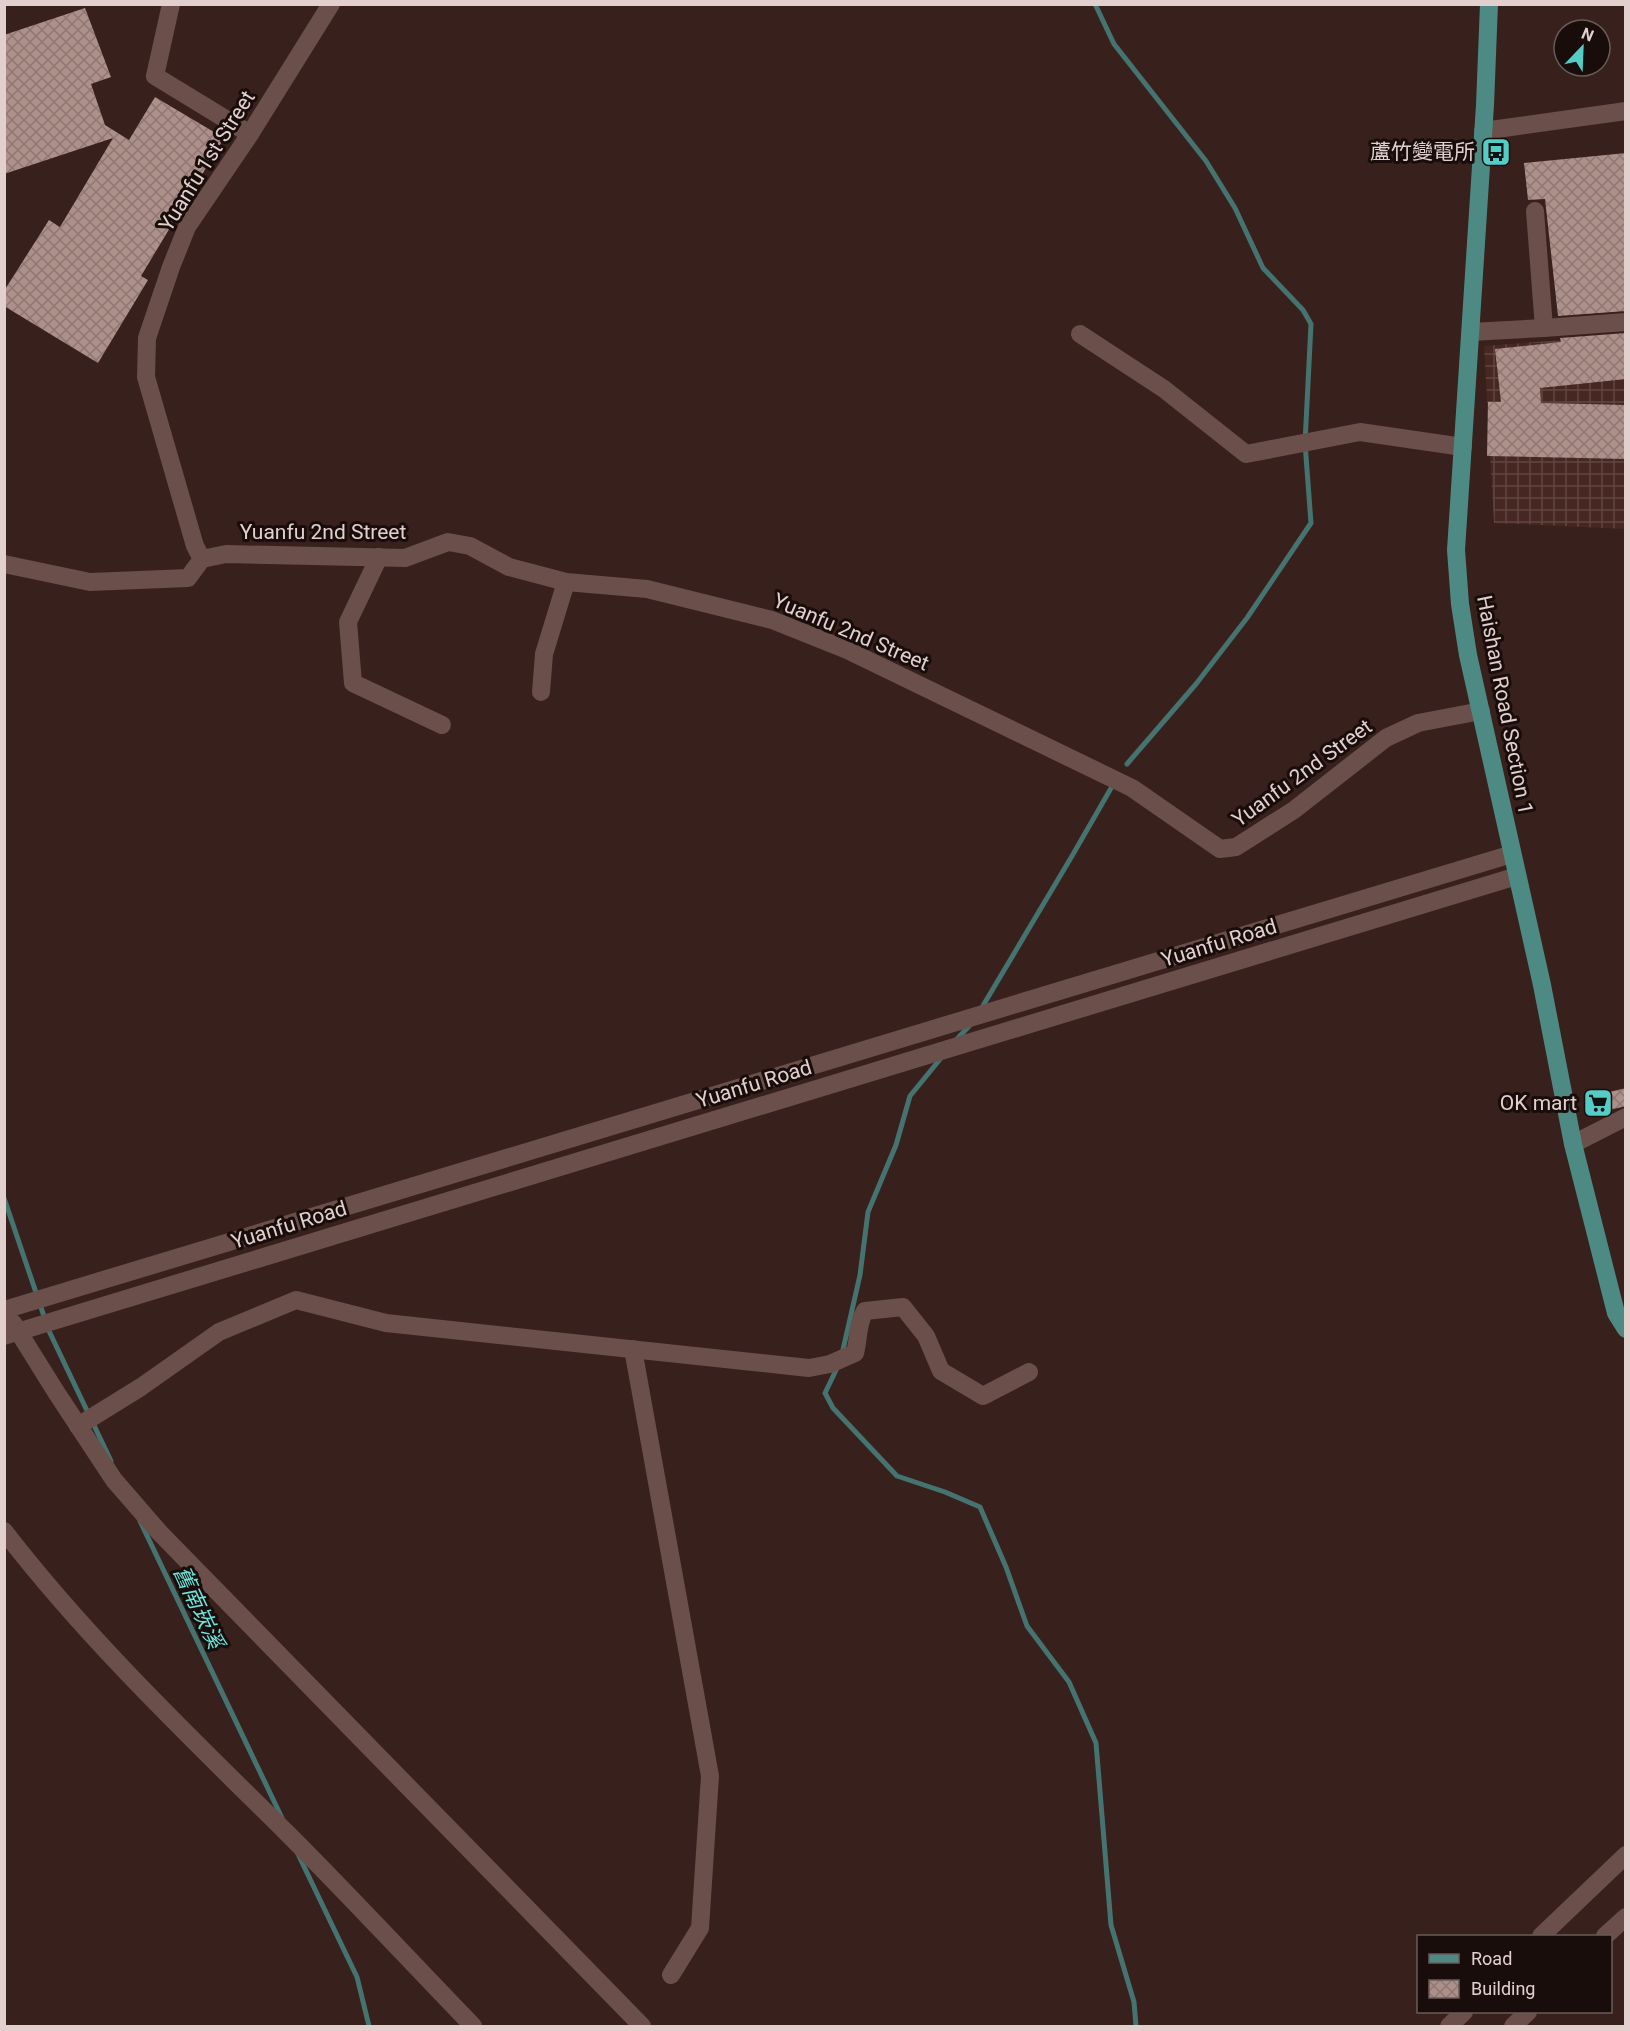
<svg xmlns="http://www.w3.org/2000/svg" width="1630" height="2031" viewBox="0 0 1630 2031" font-family="Roboto,'Noto Sans TC',sans-serif">
<style>
.industrial{fill:url(#industrial-grid)}
.lines{fill:none;stroke-linecap:round;stroke-linejoin:round}
.stream{stroke:#457370;stroke-width:5}
.building{fill:url(#building-cross-hatch)}
.minor{stroke:#6a4f4a;stroke-width:18}
.major{stroke:#4d8a84;stroke-width:18}
.labels{text-anchor:middle;stroke-width:6;stroke-linejoin:round;paint-order:stroke}
.poi-label{font-size:21px;fill:#e1d0cd;stroke:#180d0b;text-anchor:end}
.street-label{font-size:21px;fill:#e1d0cd;stroke:#180d0b}
.water-label{font-size:22px;font-style:italic;fill:#6be4dc;stroke:#180d0b}
</style>
<defs>
<pattern id="industrial-grid" width="8" height="8" patternUnits="userSpaceOnUse" patternTransform="scale(1.5)"><rect width="8" height="8" fill="#462722"/><path d="M0 4h8M4 0v8" fill="none" stroke="#604541"/></pattern>
<pattern id="building-cross-hatch" width="8" height="8" patternUnits="userSpaceOnUse" patternTransform="scale(1.5)"><rect width="8" height="8" fill="#ae908a"/><path d="M0 0l8 8M0 8l8-8" fill="none" stroke="#8e7773"/></pattern>
</defs>
<rect width="100%" height="100%" fill="#38201c"/>
<path class="industrial" d="M1625 335V529L1494 523 1484 346Z"/>
<g class="lines">
<g class="stream">
<path d="M1095 4 1114 44 1206 161 1235 208 1263 268 1303 310 1311 324 1305 443 1311 523 1247 618 1196 684 1127 764"/>
<path d="M981 1009 1072 856 1114 783"/>
<path d="M957 1039 971 1024"/>
<path d="M4 1198 49 1331 111 1461"/>
<path d="M842 1354 860 1275 868 1212 896 1145 910 1096 941 1058"/>
<path d="M838 1366 825 1393 833 1408 897 1476 945 1492 980 1507 1006 1567 1027 1626 1069 1682 1096 1743 1111 1925 1134 2002 1136 2026"/>
<path d="M140 1521 282 1818"/>
<path d="M298 1854 357 1977 369 2026"/>
</g>
</g>
<g class="building">
<path d="M85 8 111 77 91 84 105 125 129 140 155 97 224 138 141 276 148 280 98 363 4 306V291L49 220 60 227 113 138 4 174V35Z"/>
<path d="M1626 153V311L1558 316 1545 199 1528 200 1524 163Z"/>
<path d="M1626 333V379L1540 388 1541 403 1626 405V459L1487 456 1488 402H1501L1495 349 1561 342 1560 338Z"/>
<path d="M1626 1088V1106L1593 1114 1589 1097Z"/>
</g>
<g class="lines">
<g class="minor">
<path d="M171 4 155 76 250 134"/>
<path d="M1483 131 1626 111"/>
<path d="M1544 328 1626 322"/>
<path d="M1471 332 1544 328 1535 211"/>
<path d="M1080 334 1164 389 1246 454 1360 432 1463 447"/>
<path d="M379 557 348 622 353 683 442 725"/>
<path d="M202 559 195 546 146 377 147 338 171 267 187 227 250 134 331 4"/>
<path d="M4 564 90 582 188 578 202 559 226 554 405 558 448 542 470 546 509 567 566 582 647 589 772 620 847 650 1132 788 1220 849 1236 847 1294 810 1386 738 1418 723 1481 711"/>
<path d="M541 692 544 654 566 582"/>
<path d="M1573 1144 1626 1117"/>
<path d="M4 1310 1512 854"/>
<path d="M13 1323 56 1392 114 1480 160 1533 642 2026"/>
<path d="M4 1336 1517 876"/>
<path d="M633 1349 710 1776 700 1928 671 1975"/>
<path d="M78 1426 141 1387 219 1332 296 1300 386 1323 809 1368 830 1364 855 1353C859 1338 857 1324 865 1311L903 1307 926 1336 941 1371 983 1396 1029 1372"/>
<path d="M4 1531C88 1640 189 1736 287 1833 350 1896 411 1962 473 2026"/>
<path d="M1541 1936 1626 1855"/>
<path d="M1605 1936 1626 1917"/>
<path d="M1449 2026 1464 2012"/>
<path d="M1513 2026 1528 2012"/>
</g>
<path class="major" d="M1489 4 1485 105 1456 550 1460 604 1468 655 1542 985 1573 1144 1616 1313 1626 1329"/>
</g>
<defs>
<g id="bus-square" transform="scale(1.5)"><rect x="-9" y="-9" width="18" height="18" rx="4" fill="#54cdc7" stroke="#180d0b"/><path d="M-5-6H5V4H4V6H2V4H-2V6H-4V4H-5ZM-3.5-4V0h7V-4ZM-3.5 1.2v1.5H-2V1.2ZM2 1.2v1.5H3.5V1.2Z" fill="#111"/></g>
<g id="supermarket-square" transform="scale(1.5)"><rect x="-9" y="-9" width="18" height="18" rx="4" fill="#54cdc7" stroke="#180d0b"/><path d="M-6-5.5h2.5l.6 2H6L4.5 2H-2.5L-4.4-4H-6ZM-1.5 3.2a1.3 1.3 0 1 0 .1 0ZM3 3.2a1.3 1.3 0 1 0 .1 0Z" fill="#111"/></g>
</defs>
<g fill-rule="evenodd">
<use href="#bus-square" x="1496" y="152"/>
<use href="#supermarket-square" x="1598" y="1103"/>
</g>
<g class="labels">
<g class="poi-label">
<text x="1475" y="159">蘆竹變電所</text>
<text x="1577" y="1110">OK mart</text>
</g>
<g class="street-label">
<text transform="translate(207 161) rotate(-58)" y="7">Yuanfu 1st Street</text>
<text x="323" y="539">Yuanfu 2nd Street</text>
<text transform="translate(851 632) rotate(23)" y="7">Yuanfu 2nd Street</text>
<text transform="translate(1505 705) rotate(79)" y="7">Haishan Road Section 1</text>
<text transform="translate(1302 773) rotate(-36)" y="7">Yuanfu 2nd Street</text>
<text transform="translate(1219 943) rotate(-17)" y="7">Yuanfu Road</text>
<text transform="translate(754 1084) rotate(-17)" y="7">Yuanfu Road</text>
<text transform="translate(289 1225) rotate(-17)" y="7">Yuanfu Road</text>
</g>
<g class="water-label">
<text transform="translate(199 1607) rotate(65)" y="8">舊南崁溪</text>
</g>
</g>
<rect width="1630" height="2031" fill="none" stroke="#e1d0cd" stroke-width="12"/>
<rect x="1417" y="1935" width="195" height="78" fill="#180d0b" stroke="#685b59" stroke-width="1.5"/>
<rect x="1429" y="1954" width="30" height="9" fill="#4d8a84" stroke="#685b59" stroke-width="1.5"/>
<text x="1471" y="1965" font-size="18" fill="#e1d0cd">Road</text>
<rect x="1429" y="1980" width="30" height="18" fill="url(#building-cross-hatch)" stroke="#685b59" stroke-width="1.5"/>
<text x="1471" y="1995" font-size="18" fill="#e1d0cd">Building</text>
<g transform="translate(1582 48) rotate(23)"><circle r="28" fill="#180d0b" stroke="#685b59" stroke-width="1.5"/>
<path d="M0-4.5L10 22L0 15L-10 22Z" fill="#54cdc7"/>
<text y="-9" font-size="16" font-weight="bold" text-anchor="middle" fill="#e1d0cd">N</text>
</g>
</svg>
